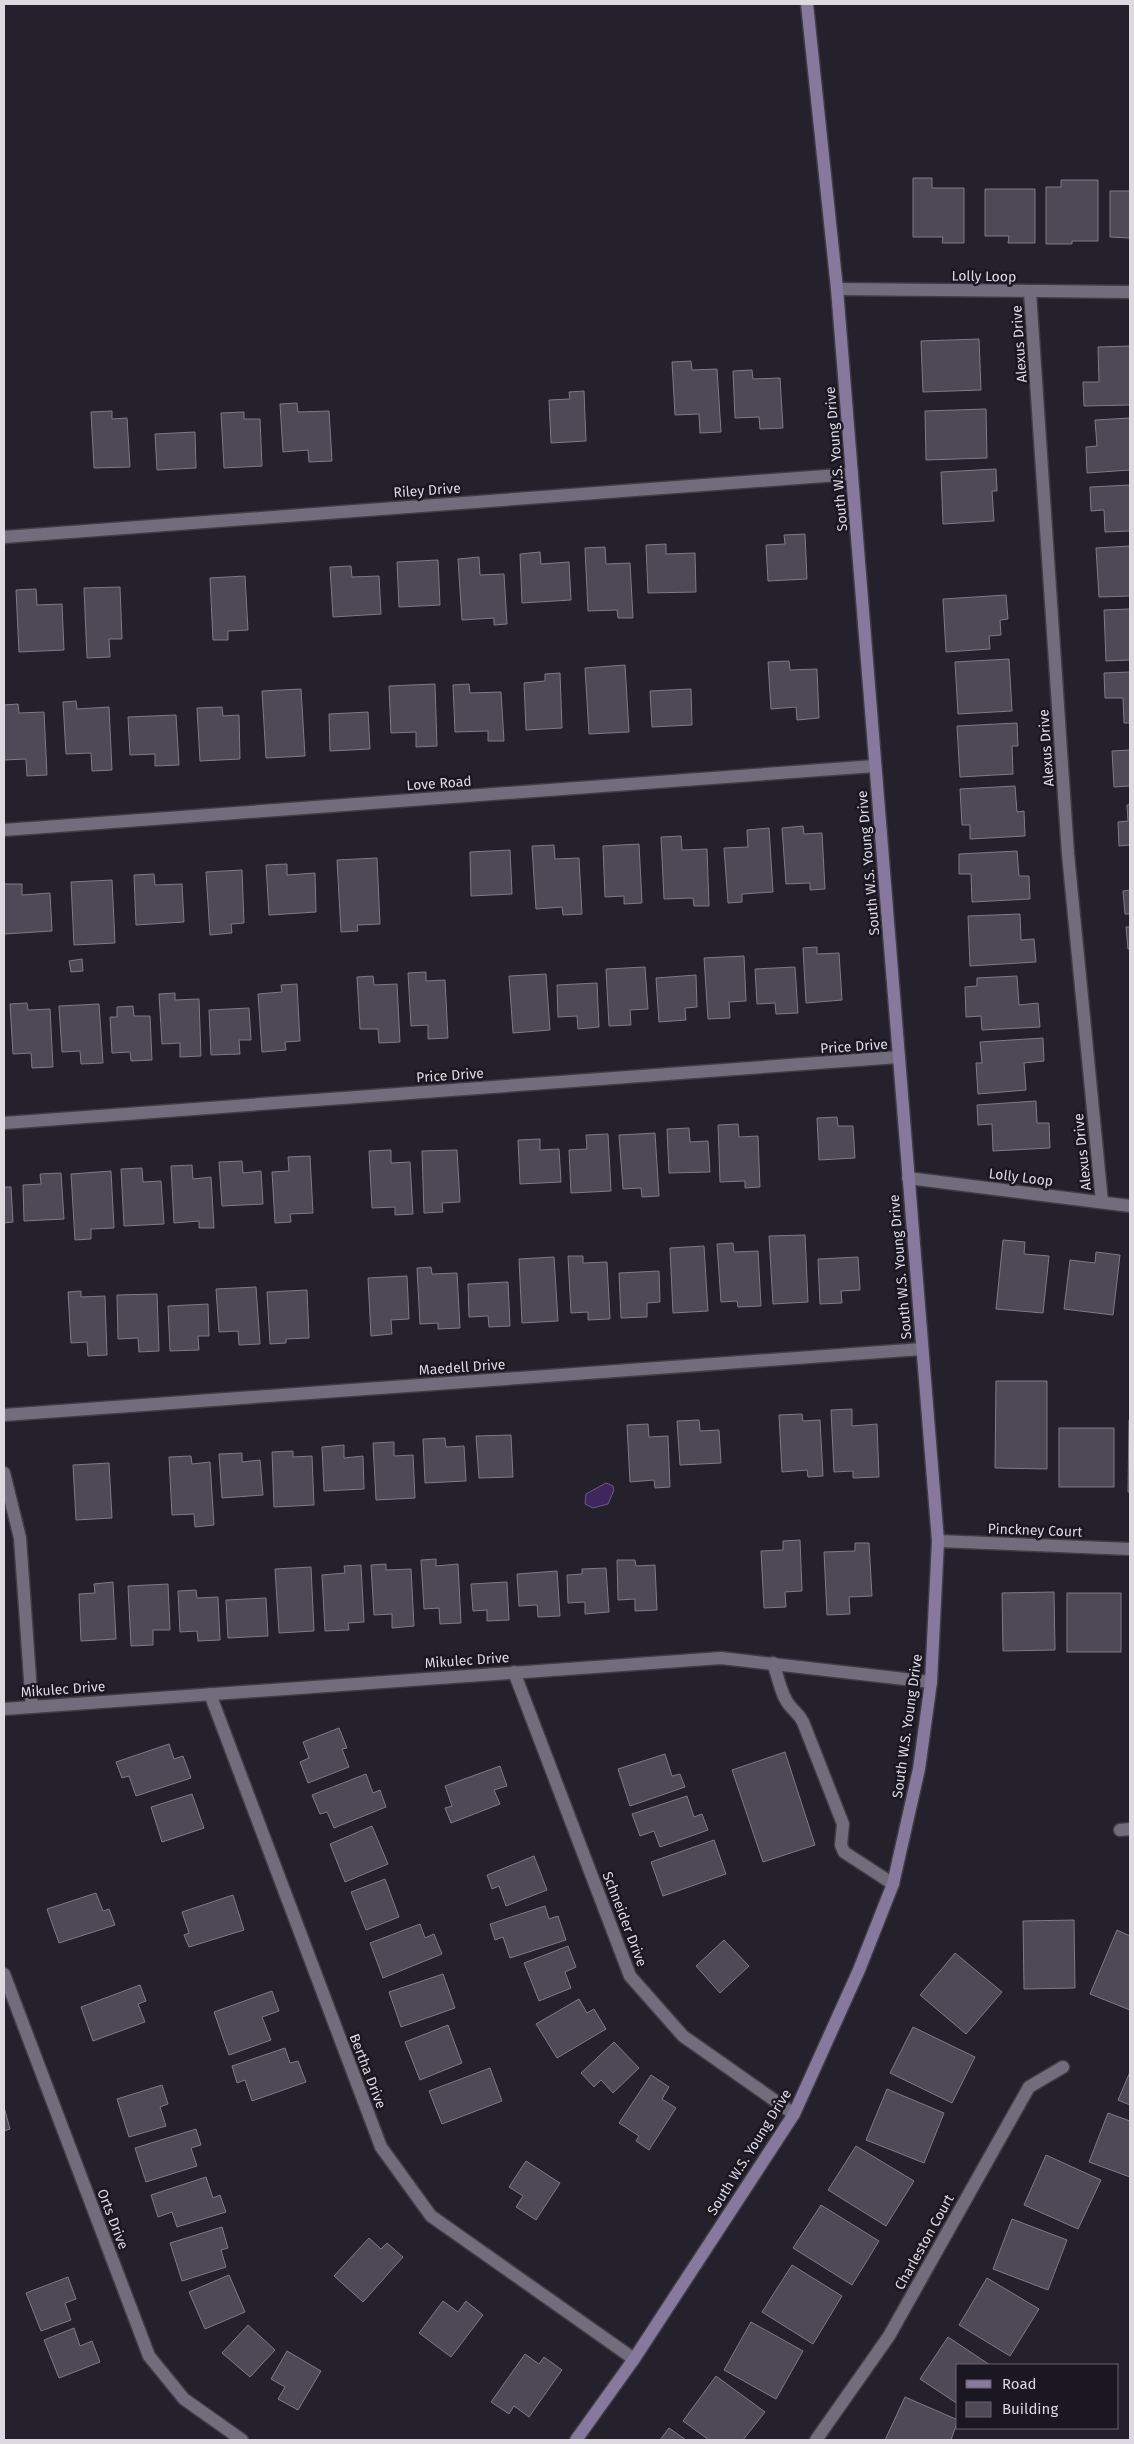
<svg xmlns="http://www.w3.org/2000/svg" width="1134" height="2444" viewBox="0 0 1134 2444" font-family="'Fira Sans',sans-serif">
<style>
.water{fill:#3e275c;stroke:#6d5c84}
.building{fill:#4e4957;stroke:#7f7988}
.lines{fill:none;stroke-linecap:round;stroke-linejoin:round}
.lane-casing{stroke:#3f3c45;stroke-width:15}
.street-casing{stroke:#3f3c45;stroke-width:15}
.secondary-casing{stroke:#3f3c45;stroke-width:15}
.lane{stroke:#726d7c;stroke-width:12}
.street{stroke:#726d7c;stroke-width:12}
.secondary{stroke:#87799e;stroke-width:12}
.labels{text-anchor:middle;stroke-width:5;stroke-linejoin:round;paint-order:stroke}
.street-label{font-size:14px;fill:#dcd9e1;stroke:#1b1722}
</style>
<rect width="100%" height="100%" fill="#24202c"/>
<path class="water" d="M606 1483 613 1486 614 1490 608 1504 593 1508 585 1504 586 1494Z"/>
<g class="building">
<path d="M913 178H932V188H964V243H942L943 237H913Z"/>
<path d="M1061 180H1098V241H1072V244H1046V187H1061Z"/>
<path d="M985 189H1035V243H1008L1009 236H985Z"/>
<path d="M1110 191H1130V238L1110 237Z"/>
<path d="M979 339 981 390 923 392 921 341Z"/>
<path d="M1130 346V405L1084 406 1083 382H1099L1098 347Z"/>
<path d="M691 361 692 370 717 369 721 432 700 433 699 414 675 415 672 362Z"/>
<path d="M752 370 753 379 780 378 783 428 760 429 759 417 735 418 733 371Z"/>
<path d="M584 391 586 441 551 443 549 400 570 399 569 392Z"/>
<path d="M297 403 298 412 329 411 332 461 309 462 308 450 283 452 280 404Z"/>
<path d="M986 409 987 458 926 460 925 411Z"/>
<path d="M112 411V419L127 418 130 467 94 468 91 412Z"/>
<path d="M244 412V419H260L262 466 224 468 221 413Z"/>
<path d="M1130 418V470L1087 473 1086 447 1097 446 1095 420Z"/>
<path d="M195 432 196 468 157 470 155 434Z"/>
<path d="M996 469 997 491H992L994 521 943 524 941 472Z"/>
<path d="M1130 485V531L1105 532 1104 510 1091 511 1090 487Z"/>
<path d="M805 534 807 579 768 581 766 545 785 544 784 535Z"/>
<path d="M666 544V554L695 553 696 592 648 593 646 545Z"/>
<path d="M1130 546V596L1099 597 1096 548Z"/>
<path d="M605 547 606 564 630 563 633 618H618L617 610 588 611 585 548Z"/>
<path d="M540 552 541 564 569 562 571 600 522 603 520 554Z"/>
<path d="M479 557 480 575 504 574 507 624 494 625V618L462 620 458 559Z"/>
<path d="M438 560 440 605 399 607 397 562Z"/>
<path d="M351 566 352 577 379 576 381 614 333 617 330 567Z"/>
<path d="M245 576 248 630 228 631V640H213L210 578Z"/>
<path d="M120 587 122 639H109L110 657 87 658 84 588Z"/>
<path d="M36 589 37 605 62 604 64 650 19 652 16 590Z"/>
<path d="M1006 595 1008 619 1000 620 1001 635 989 636 990 649 946 652 943 599Z"/>
<path d="M1130 609V660L1106 661 1104 610Z"/>
<path d="M1009 659 1012 711 958 714 955 662Z"/>
<path d="M789 661 790 670 817 669 819 718 797 720 796 707 771 709 768 662Z"/>
<path d="M625 665 629 732 589 734 585 668Z"/>
<path d="M1130 672V723H1124L1123 698H1105L1104 673Z"/>
<path d="M560 673 562 728 526 730 524 683 545 681V674Z"/>
<path d="M435 684 437 746 416 747V732L391 733 389 686Z"/>
<path d="M469 684 470 693 501 692 504 741H488V731L455 732 453 685Z"/>
<path d="M301 689 305 756 266 758 262 691Z"/>
<path d="M691 689 692 725 652 727 650 691Z"/>
<path d="M76 701 77 709 109 707 112 770 92 771 91 753 66 754 63 702Z"/>
<path d="M18 704 19 713 44 712 47 775 27 776 26 759 4 760V705Z"/>
<path d="M222 707 223 716 239 715 240 759 200 761 197 708Z"/>
<path d="M368 712 370 749 330 751 329 714Z"/>
<path d="M176 715 179 765 155 766V754L130 755 128 717Z"/>
<path d="M1017 723 1018 746H1012L1013 774 960 777 957 726Z"/>
<path d="M1130 750V786L1114 787 1112 751Z"/>
<path d="M1015 786 1017 812 1024 811 1025 836 970 839V825H962L960 789Z"/>
<path d="M1130 804V845L1119 846 1118 822 1128 821 1127 805Z"/>
<path d="M803 826 804 834 822 833 825 889 810 890V883L786 884 782 828Z"/>
<path d="M769 828 773 892 742 894V902L728 903 724 848 748 847 747 830Z"/>
<path d="M681 836 682 850 707 849 709 906H694L693 898 664 899 661 837Z"/>
<path d="M639 844 642 903 624 904V896L605 897 603 846Z"/>
<path d="M554 845 555 859 579 858 582 914 563 915 562 907 536 909 532 846Z"/>
<path d="M510 850 512 894 471 896 470 852Z"/>
<path d="M1017 851 1019 876H1029L1030 899 972 902 971 874H959V854Z"/>
<path d="M377 858 380 924 357 925 358 931 341 932 337 860Z"/>
<path d="M287 864V875L315 873 316 912 269 915 266 865Z"/>
<path d="M242 870 244 923 231 924 232 933 210 935 206 872Z"/>
<path d="M154 874 155 885 182 884 184 922 136 925 134 875Z"/>
<path d="M112 880 115 943 74 945 71 882Z"/>
<path d="M4 884H22V895L50 893 52 931 4 934Z"/>
<path d="M1130 890V914H1125L1123 891Z"/>
<path d="M1020 914 1021 940 1034 939 1036 962 970 966 968 916Z"/>
<path d="M1126 927H1130V949H1128Z"/>
<path d="M817 947V954L839 953 842 1000 806 1003 803 948Z"/>
<path d="M744 956 746 1001 729 1002 730 1018 708 1019 704 958Z"/>
<path d="M82 959 83 971 71 972 69 961Z"/>
<path d="M645 967 648 1009 630 1010 631 1025 609 1026 606 969Z"/>
<path d="M795 967 798 1013 776 1014 775 1003 757 1004 755 969Z"/>
<path d="M426 972V981L445 980 448 1038 428 1039V1025L411 1026 408 973Z"/>
<path d="M546 974 550 1030 513 1033 509 976Z"/>
<path d="M696 975 697 1007 685 1008 686 1020 659 1022 656 978Z"/>
<path d="M373 976 374 985 397 984 400 1042 379 1043 378 1029H360L357 977Z"/>
<path d="M1017 976 1019 1005 1038 1003 1040 1027 982 1030 981 1016 966 1017 965 987 977 986V978Z"/>
<path d="M597 983 599 1027 578 1029 577 1016 558 1017 557 985Z"/>
<path d="M297 984 300 1041 285 1042 286 1050 262 1052 258 994 282 992 281 985Z"/>
<path d="M175 993V1000L199 999 201 1056 180 1057V1043L162 1044 159 994Z"/>
<path d="M27 1003 28 1010 50 1009 53 1067 32 1068 31 1053 13 1054 10 1004Z"/>
<path d="M99 1004 103 1063 81 1064 80 1051 62 1052 59 1006Z"/>
<path d="M133 1006 134 1016H150L152 1060 131 1061 130 1052 112 1053 110 1017H117V1007Z"/>
<path d="M249 1008 251 1040H239L240 1054 211 1055 209 1010Z"/>
<path d="M1043 1038 1044 1061 1024 1063 1026 1090 978 1094 976 1063H982L980 1042Z"/>
<path d="M1036 1101 1037 1123H1049L1050 1148 993 1151 992 1124 978 1125 977 1105Z"/>
<path d="M837 1117 838 1126H853L855 1158 819 1160 817 1118Z"/>
<path d="M738 1124 739 1137 758 1136 760 1187 745 1188V1181L720 1182 718 1125Z"/>
<path d="M689 1128 690 1142 708 1141 710 1172 669 1173 667 1129Z"/>
<path d="M655 1133 659 1196 642 1197 641 1188 623 1189 619 1135Z"/>
<path d="M608 1134 611 1191 571 1193 569 1150 587 1149 586 1135Z"/>
<path d="M540 1139V1150L559 1149 561 1182 520 1184 518 1140Z"/>
<path d="M391 1150V1163L410 1162 413 1214 395 1215V1207L372 1208 369 1151Z"/>
<path d="M457 1150 460 1202 442 1203 443 1212 424 1213 422 1151Z"/>
<path d="M310 1156 313 1213 290 1214 291 1222 275 1223 272 1172 289 1171 288 1157Z"/>
<path d="M242 1161 243 1173 261 1171 263 1204 222 1206 219 1162Z"/>
<path d="M192 1165 193 1179 211 1177 214 1228H199V1221L174 1223 171 1166Z"/>
<path d="M142 1168 143 1182 161 1181 164 1224 124 1226 121 1169Z"/>
<path d="M111 1171 114 1228 91 1229V1239L75 1240 71 1174Z"/>
<path d="M61 1173 64 1219 24 1221 23 1185 41 1184 40 1174Z"/>
<path d="M4 1187H11L13 1222 4 1223Z"/>
<path d="M805 1235 808 1302 773 1304 769 1236Z"/>
<path d="M1003 1240 1025 1242 1024 1254 1049 1256 1043 1313 996 1309Z"/>
<path d="M733 1243 734 1252 758 1251 761 1306 738 1307 737 1301 721 1302 717 1244Z"/>
<path d="M704 1246 708 1311 673 1313 670 1248Z"/>
<path d="M1096 1252 1120 1255 1113 1315 1064 1309 1070 1260 1095 1263Z"/>
<path d="M568 1256H583V1263L607 1262 610 1319 588 1320V1312L571 1313Z"/>
<path d="M554 1257 558 1321 522 1323 519 1259Z"/>
<path d="M858 1257 860 1290 841 1291 842 1303 820 1304 818 1259Z"/>
<path d="M431 1267 432 1274 457 1273 460 1328 438 1329V1323L420 1324 417 1268Z"/>
<path d="M659 1271 660 1302 647 1303V1317L621 1318 619 1273Z"/>
<path d="M407 1276 409 1319 391 1320 392 1334 371 1336 368 1278Z"/>
<path d="M508 1282 510 1326 489 1327 488 1316 469 1317 468 1284Z"/>
<path d="M256 1287 260 1344 239 1345 238 1331 219 1332 216 1289Z"/>
<path d="M307 1290 309 1338 286 1339V1343L270 1344 267 1292Z"/>
<path d="M81 1291V1297L105 1296 107 1355 88 1356 87 1342 71 1343 68 1292Z"/>
<path d="M157 1294 159 1351 139 1352 138 1338 118 1339 117 1295Z"/>
<path d="M208 1304 209 1336H198L199 1350 170 1351 168 1306Z"/>
<path d="M996 1381H1047V1469L995 1468Z"/>
<path d="M852 1409V1426L877 1424 879 1477 853 1478V1471L834 1472 831 1410Z"/>
<path d="M802 1414 803 1421 820 1420 823 1476 808 1477 807 1470 782 1472 779 1415Z"/>
<path d="M699 1420 700 1431 719 1430 721 1463 680 1465 677 1421Z"/>
<path d="M1129 1420H1130V1492H1128Z"/>
<path d="M648 1424 649 1437 668 1436 670 1487 655 1488 654 1480 630 1482 627 1425Z"/>
<rect x="1059" y="1428" width="55" height="59"/>
<path d="M511 1435 513 1477 479 1478 476 1436Z"/>
<path d="M445 1438 446 1447 464 1446 466 1481 425 1483 423 1439Z"/>
<path d="M394 1442V1456L413 1455 415 1498 376 1500 373 1443Z"/>
<path d="M344 1445V1458L363 1456 364 1489 324 1491 322 1447Z"/>
<path d="M293 1451V1457L312 1456 314 1505 274 1507 272 1452Z"/>
<path d="M242 1453V1462L260 1460 263 1495 222 1498 219 1454Z"/>
<path d="M191 1456 192 1464 210 1462 214 1525 195 1527 194 1514 172 1515 169 1457Z"/>
<path d="M109 1463 112 1518 76 1520 73 1465Z"/>
<path d="M800 1540 802 1591 785 1592 786 1607 764 1608 761 1551 783 1550V1541Z"/>
<path d="M855 1543H869L872 1596 849 1597 850 1614 827 1615 824 1552 855 1551Z"/>
<path d="M436 1559V1566L458 1564 461 1623 440 1624 439 1608 424 1609 421 1560Z"/>
<path d="M617 1560H635L636 1566 655 1565 657 1610 635 1611V1599L618 1600Z"/>
<path d="M386 1564V1570L411 1569 414 1626 392 1628V1614L374 1615 371 1565Z"/>
<path d="M361 1565 364 1622 348 1623 349 1630 325 1631 322 1575 345 1573 344 1566Z"/>
<path d="M311 1567 314 1631 279 1633 275 1569Z"/>
<path d="M606 1568 609 1612 585 1614V1602L568 1603 567 1575 582 1574V1569Z"/>
<path d="M557 1571 560 1616 538 1617 537 1605 519 1606 517 1574Z"/>
<path d="M113 1582 116 1639 81 1641 79 1594 95 1593 94 1584Z"/>
<path d="M507 1582 509 1620 487 1621V1610L473 1611 471 1584Z"/>
<path d="M168 1584 170 1630H153V1645L131 1646 128 1586Z"/>
<path d="M196 1590 197 1598 218 1597 220 1640 198 1641 197 1631 180 1632 178 1591Z"/>
<path d="M1054 1592 1055 1650 1003 1651 1002 1593Z"/>
<rect x="1067" y="1593" width="54" height="59"/>
<path d="M266 1598 268 1636 228 1638 226 1600Z"/>
<path d="M339 1728 347 1748 342 1749 349 1767 308 1783 300 1762 309 1758 303 1742Z"/>
<path d="M169 1744 174 1759 183 1756 191 1778 136 1796 129 1776 122 1778 116 1762Z"/>
<path d="M785 1752 815 1845 763 1862 732 1770Z"/>
<path d="M665 1754 672 1776 680 1774 685 1787 630 1806 618 1769Z"/>
<path d="M500 1766 507 1786 494 1790 500 1804 451 1823 445 1808 452 1806 445 1786Z"/>
<path d="M366 1774 373 1793 380 1790 386 1807 334 1828 327 1812 320 1814 312 1795Z"/>
<path d="M192 1794 204 1828 162 1842 151 1807Z"/>
<path d="M687 1796 694 1817 702 1814 708 1830 660 1847 654 1831 640 1836 632 1814Z"/>
<path d="M372 1826 388 1864 345 1882 330 1844Z"/>
<path d="M714 1840 726 1874 663 1896 651 1862Z"/>
<path d="M534 1856 547 1890 506 1906 499 1886 492 1889 487 1875Z"/>
<path d="M385 1879 399 1917 366 1930 351 1892Z"/>
<path d="M96 1893 103 1911 109 1909 115 1925 59 1943 47 1909Z"/>
<path d="M233 1895 244 1930 189 1947 184 1935 189 1933 182 1912Z"/>
<path d="M545 1906 549 1919 558 1916 566 1940 510 1958 503 1937 495 1940 490 1924Z"/>
<path d="M1074 1920 1075 1988 1024 1989 1023 1921Z"/>
<path d="M420 1924 425 1938 434 1934 442 1954 383 1978 370 1943Z"/>
<path d="M1117 1930 1130 1936V2010L1090 1994Z"/>
<path d="M724 1940 749 1966 720 1993 696 1966Z"/>
<path d="M568 1946 576 1967 565 1972 571 1988 539 2001 524 1963Z"/>
<path d="M955 1953 1002 1992 966 2034 920 1995Z"/>
<path d="M443 1974 455 2008 401 2027 389 1992Z"/>
<path d="M140 1985 146 2001 138 2004 145 2022 93 2041 81 2007Z"/>
<path d="M272 1991 279 2011 262 2017 271 2040 229 2055 214 2012Z"/>
<path d="M579 1999 587 2013 594 2009 606 2029 557 2058 536 2024Z"/>
<path d="M448 2025 462 2063 420 2080 405 2042Z"/>
<path d="M913 2027 975 2057 952 2103 890 2073Z"/>
<path d="M614 2042 639 2068 613 2093 601 2080 594 2087 581 2073Z"/>
<path d="M285 2048 290 2063 298 2061 306 2082 252 2101 245 2080 237 2083 232 2066Z"/>
<path d="M490 2068 502 2101 442 2124 429 2091Z"/>
<path d="M1130 2072V2105L1118 2100Z"/>
<path d="M651 2075 669 2087 662 2099 676 2108 649 2150 636 2141 639 2136 619 2123Z"/>
<path d="M162 2085 168 2104 160 2107 166 2126 129 2137 117 2099Z"/>
<path d="M887 2089 944 2113 924 2163 866 2140Z"/>
<path d="M4 2107 10 2129 4 2131Z"/>
<path d="M1108 2113 1130 2121V2177L1089 2162Z"/>
<path d="M196 2129 201 2145 191 2148 197 2166 146 2182 135 2148Z"/>
<path d="M856 2146 914 2181 886 2226 828 2190Z"/>
<path d="M1046 2155 1101 2180 1078 2229 1024 2205Z"/>
<path d="M526 2161 560 2183 536 2220 516 2207 523 2196 509 2187Z"/>
<path d="M206 2177 213 2198 220 2195 226 2212 177 2227 172 2212 158 2217 151 2195Z"/>
<path d="M821 2205 879 2241 852 2285 793 2248Z"/>
<path d="M1012 2219 1067 2240 1048 2290 993 2269Z"/>
<path d="M222 2227 228 2248 221 2250 226 2267 182 2281 170 2243Z"/>
<path d="M369 2238 381 2249 387 2243 403 2257 363 2302 334 2276Z"/>
<path d="M792 2265 842 2296 813 2344 762 2312Z"/>
<path d="M229 2275 245 2312 205 2329 189 2292Z"/>
<path d="M68 2277 76 2299 65 2303 71 2320 41 2331 26 2293Z"/>
<path d="M987 2278 1039 2309 1010 2356 959 2325Z"/>
<path d="M443 2301 458 2312 466 2301 483 2315 451 2357 419 2333Z"/>
<path d="M751 2322 803 2351 776 2399 724 2370Z"/>
<path d="M248 2325 275 2350 250 2377 222 2353Z"/>
<path d="M74 2328 80 2346 92 2341 100 2362 59 2378 44 2340Z"/>
<path d="M948 2337 990 2365H958V2404L920 2379Z"/>
<path d="M287 2351 321 2371 298 2410 278 2399 285 2387 271 2379Z"/>
<path d="M525 2354 539 2364 544 2357 562 2370 529 2417 514 2406 509 2414 491 2402Z"/>
<path d="M716 2376 765 2412 743 2440H709L683 2421Z"/>
<path d="M905 2397 958 2420 951 2440H885Z"/>
<path d="M669 2428 686 2440H660Z"/>
</g>
<g class="lines">
<g class="lane-casing">
<path id="lane" d="M773 1663C778 1676 781 1696 790 1706 795 1712 799 1714 803 1722L843 1824 841 1845 844 1852 893 1884"/>
</g>
<g class="street-casing">
<g id="street">
<path d="M837 289 1130 292"/>
<path d="M1030 292 1068 854 1102 1202"/>
<path d="M4 537 852 474"/>
<path d="M4 830 875 766"/>
<path d="M4 1123 899 1057"/>
<path d="M908 1178 1130 1206"/>
<path d="M4 1415 922 1349"/>
<path d="M4 1473 20 1538 32 1707"/>
<path d="M938 1541 1130 1549"/>
<path d="M514 1672 630 1976 683 2036 794 2114"/>
<path d="M210 1694 381 2147 431 2216 634 2359"/>
<path d="M4 1709 721 1658 931 1682"/>
<path d="M1120 1830 1130 1829"/>
<path d="M4 1974 149 2356 184 2399 242 2440"/>
<path d="M816 2440 889 2336 1029 2087 1063 2067"/>
</g>
</g>
<g class="secondary-casing">
<path id="secondary" d="M576 2440 634 2359 794 2114 859 1970 893 1884 919 1769 931 1682 938 1541 837 289 807 4"/>
</g>
<use href="#lane" class="lane"/>
<use href="#street" class="street"/>
<use href="#secondary" class="secondary"/>
</g>
<g class="labels">
<g class="street-label">
<text transform="translate(984 276) rotate(1)" y="5">Lolly Loop</text>
<text transform="translate(1019 344) rotate(-94)" y="5">Alexus Drive</text>
<text transform="translate(836 459) rotate(-95)" y="5">South W.S. Young Drive</text>
<text transform="translate(427 490) rotate(-4)" y="5">Riley Drive</text>
<text transform="translate(1046 748) rotate(-94)" y="5">Alexus Drive</text>
<text transform="translate(439 783) rotate(-4)" y="5">Love Road</text>
<text transform="translate(868 863) rotate(-95)" y="5">South W.S. Young Drive</text>
<text transform="translate(854 1046) rotate(-4)" y="5">Price Drive</text>
<text transform="translate(450 1075) rotate(-4)" y="5">Price Drive</text>
<text transform="translate(1082 1152) rotate(-96)" y="5">Alexus Drive</text>
<text transform="translate(1021 1177) rotate(7)" y="5">Lolly Loop</text>
<text transform="translate(900 1267) rotate(-95)" y="5">South W.S. Young Drive</text>
<text transform="translate(462 1367) rotate(-4)" y="5">Maedell Drive</text>
<text transform="translate(1035 1530) rotate(2)" y="5">Pinckney Court</text>
<text transform="translate(467 1660) rotate(-4)" y="5">Mikulec Drive</text>
<text transform="translate(63 1689) rotate(-4)" y="5">Mikulec Drive</text>
<text transform="translate(907 1726) rotate(-82)" y="5">South W.S. Young Drive</text>
<text transform="translate(625 1919) rotate(69)" y="5">Schneider Drive</text>
<text transform="translate(368 2071) rotate(69)" y="5">Bertha Drive</text>
<text transform="translate(749 2152) rotate(-58)" y="5">South W.S. Young Drive</text>
<text transform="translate(113 2219) rotate(69)" y="5">Orts Drive</text>
<text transform="translate(924 2242) rotate(-61)" y="5">Charleston Court</text>
</g>
</g>
<rect width="1134" height="2444" fill="none" stroke="#dcd9e1" stroke-width="10"/>
<rect x="956" y="2364" width="162" height="65" fill="#1b1722" stroke="#68656e"/>
<rect x="966" y="2380" width="25" height="8" fill="#87799e" stroke="#68656e"/>
<text x="1002" y="2389" font-size="15" fill="#dcd9e1">Road</text>
<rect x="966" y="2402" width="25" height="15" fill="#4e4957" stroke="#68656e"/>
<text x="1002" y="2414" font-size="15" fill="#dcd9e1">Building</text>
</svg>
